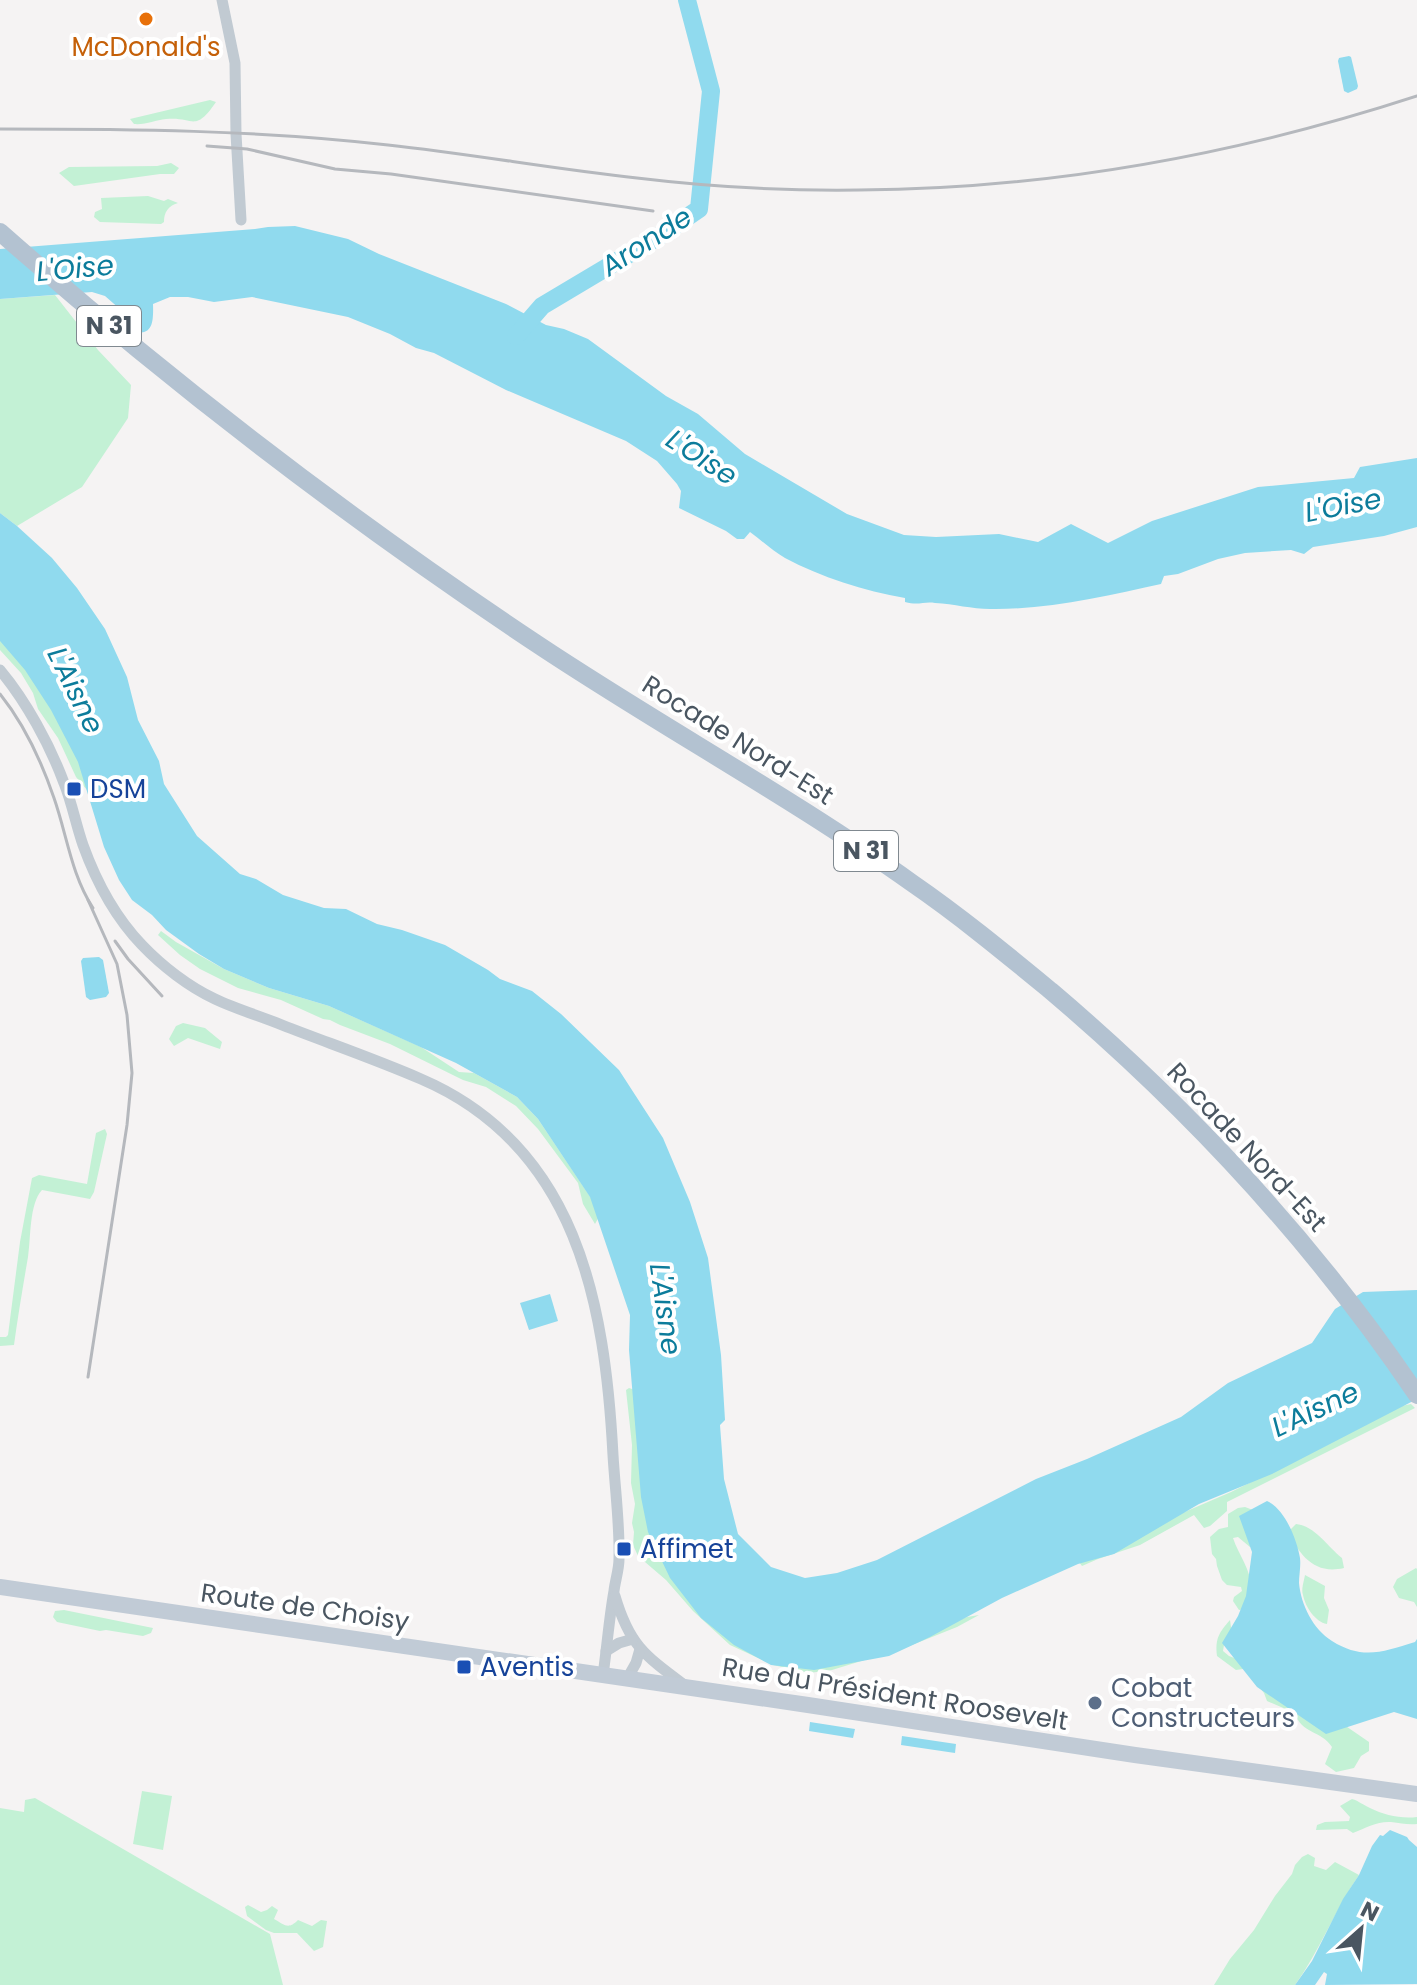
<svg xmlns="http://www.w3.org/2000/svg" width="1417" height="1985" viewBox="0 0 1417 1985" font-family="Poppins,sans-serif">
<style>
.green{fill:#c3f1d5}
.water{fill:#90daee}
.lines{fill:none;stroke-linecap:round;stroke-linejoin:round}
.river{stroke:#90daee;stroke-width:18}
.street{stroke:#c1cad2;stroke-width:11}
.secondary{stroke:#c1cbd6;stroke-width:16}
.primary{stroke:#b3c2d1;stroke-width:18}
.rail{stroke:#b5b8bd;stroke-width:3}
.food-dot{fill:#e8710a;stroke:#fff;stroke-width:3}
.transit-dot{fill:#1a4fb4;stroke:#fff;stroke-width:3}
.service-dot{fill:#5c6f8a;stroke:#fff;stroke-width:3}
.labels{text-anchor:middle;stroke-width:8;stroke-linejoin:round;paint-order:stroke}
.shield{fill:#fff;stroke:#808990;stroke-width:2}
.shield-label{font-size:24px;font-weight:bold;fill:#4a5661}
.food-label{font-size:26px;fill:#c56008;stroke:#fff}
.street-label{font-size:26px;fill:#4a5661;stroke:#fff}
.transit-label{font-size:26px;fill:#164399;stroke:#fff;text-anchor:start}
.service-label{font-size:26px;fill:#4e5e75;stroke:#fff;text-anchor:start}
.water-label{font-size:28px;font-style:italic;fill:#0c7c9b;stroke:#fff}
</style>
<rect width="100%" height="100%" fill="#f5f3f3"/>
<g class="green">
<path d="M210 100 216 102C194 134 194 116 166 119 155 120 146 125 134 124L130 119Z"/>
<path d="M171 163 179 168 174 174H160L74 186 59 173 69 167 157 166Z"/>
<path d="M148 196 164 201 168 199 178 203C168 206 164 212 164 222L161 224 100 222 94 217 95 212 102 209 101 198Z"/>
<path d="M55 295 98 350 131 385 128 418 82 487 17 526 0 513V299Z"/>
<path d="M0 636 59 712 88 780 87 790 76 777 58 738 38 709 33 693 21 673 0 650Z"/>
<path d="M161 931 176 942 224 969 269 988 329 1006 421 1047 459 1072 474 1073 517 1097 538 1119 601 1213 595 1224 583 1204 578 1183 538 1129 516 1106 486 1087 463 1080 390 1044 340 1025 330 1020 323 1019 281 1000 238 988 200 969 180 955 158 935Z"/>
<path d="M183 1023 205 1028 222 1042 220 1049 188 1038 174 1046 169 1039 176 1026Z"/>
<path d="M105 1129 107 1134 94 1192 90 1199 42 1190C29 1204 31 1238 28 1257 23 1286 18 1316 14 1345L0 1346V1337H6L8 1335 20 1242 32 1178 39 1175 87 1184 96 1133Z"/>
<path d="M629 1388 638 1391 650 1518 919 1637 967 1617 979 1615 957 1627 907 1647 832 1670 809 1673 773 1665 730 1645 693 1611 666 1580 638 1556 633 1545 634 1532 632 1523 635 1504 631 1483 632 1445 626 1390Z"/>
<path d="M1411 1404 1415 1408 1227 1502V1511L1210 1526 1204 1528 1194 1515 1140 1545 1098 1559 1082 1566 1079 1562 1173 1517 1231 1492 1302 1457 1387 1409Z"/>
<path d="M1245 1507 1253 1510 1254 1541 1250 1547 1238 1537 1233 1538C1239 1556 1252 1571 1251 1589 1251 1595 1248 1603 1246 1609L1239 1610 1233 1601 1234 1597 1242 1591 1241 1587 1227 1585 1222 1580 1217 1566 1216 1559 1212 1554 1210 1537 1219 1529 1228 1527V1514L1238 1508Z"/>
<path d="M1296 1524C1315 1526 1327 1546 1342 1558L1344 1568C1314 1575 1300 1555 1288 1532Z"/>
<path d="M1416 1568 1417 1569V1607L1414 1602 1399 1598 1393 1587 1397 1579Z"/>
<path d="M1305 1575 1325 1586 1324 1598 1329 1610 1327 1624C1315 1622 1305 1606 1303 1595 1301 1589 1304 1581 1305 1575Z"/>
<path d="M64 1610 153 1628 151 1633 143 1636 106 1630 100 1631 57 1622 53 1617 55 1611Z"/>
<path d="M1230 1620 1232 1634 1224 1645 1223 1651 1229 1656 1242 1661 1243 1669 1236 1670 1217 1656C1215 1638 1219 1633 1230 1620Z"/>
<path d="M1256 1683 1337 1720 1369 1742V1751L1361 1756 1354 1768 1336 1772 1325 1764 1332 1747C1321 1730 1301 1734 1295 1713L1267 1701 1264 1693Z"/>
<path d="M142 1791 172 1796 163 1850 133 1844Z"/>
<path d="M35 1798 270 1934 283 1985H0V1808L24 1812 25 1800Z"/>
<path d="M1352 1799C1359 1801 1363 1805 1370 1808 1384 1815 1401 1819 1417 1817V1824C1407 1825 1401 1823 1391 1822 1378 1821 1365 1828 1353 1833L1347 1829 1316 1830 1317 1825 1325 1822 1349 1821 1350 1817 1340 1806Z"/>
<path d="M1308 1854 1315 1858 1314 1866 1326 1870 1335 1862 1359 1875C1335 1910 1320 1950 1295 1985H1214L1230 1959 1254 1930 1275 1896 1292 1874 1295 1865 1302 1857Z"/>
<path d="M248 1905 261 1912 267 1910 272 1906 278 1910 274 1919C285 1925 288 1930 298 1920L312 1926 321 1920 327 1921 323 1947 314 1951 297 1933H274L266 1930 247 1916 245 1907Z"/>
</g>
<g class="water">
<path d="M1349 56 1351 57 1358 86 1357 89 1348 93 1344 91 1338 61 1339 58Z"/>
<path d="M295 226 348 239 379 254 506 304 546 325 564 329 588 339 666 396 698 414 745 454 847 514 904 535 936 537 999 534 1038 542 1071 524 1108 543 1152 521 1258 487 1354 478 1360 467 1417 458V527L1384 536 1313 547 1304 554 1291 550 1245 553 1218 559 1178 574 1164 576 1161 584C1107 596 1046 610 990 609 972 609 954 604 935 603 924 601 919 606 905 602V598C864 591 821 577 785 558 773 551 761 540 750 532L744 539H737L726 531 679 508 681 491 677 484 657 461 626 441 506 390 434 353 416 348 390 334 348 317 252 297 214 302 188 297H170L153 304C154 332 149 336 121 331V310L105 296 92 292 0 299V249L255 229 268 227Z"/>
<path d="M0 513 17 526 52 558 77 588 105 629 127 677 138 720 159 761 164 784 197 836 240 874 256 879 283 895 324 908 346 909 377 924 402 930 445 945 488 970 500 979 532 991 561 1014 619 1070 663 1138 690 1202 708 1258 721 1355 725 1420 720 1425 724 1479 738 1534 771 1567 805 1578 837 1573 877 1560 1036 1479 1087 1459 1181 1417 1228 1383 1312 1343 1335 1309 1363 1292 1417 1290V1399L1272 1474 1199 1504 1114 1554 1078 1564 1002 1598 930 1637 889 1656 814 1670 771 1665 734 1645 701 1618 670 1578 648 1532 641 1497 629 1350 630 1315 590 1197 538 1119 517 1097 456 1063 329 1006 269 988 224 969 199 954 166 930 152 915 132 900 119 880 104 847 78 762 51 710 25 670 0 641Z"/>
<path d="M99 957 103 960 109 993 106 997 90 1000 86 997 81 961 83 958Z"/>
<path d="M550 1294 558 1321 529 1330 520 1303Z"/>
<path d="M1267 1501C1285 1509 1297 1540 1300 1558 1301 1566 1299 1575 1299 1583 1301 1605 1313 1629 1332 1641 1362 1660 1383 1652 1415 1642L1417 1639V1719L1394 1712 1326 1734 1257 1687 1222 1643 1238 1616 1246 1596 1252 1552 1239 1516Z"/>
<path d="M810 1722 855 1729 853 1738 809 1731Z"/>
<path d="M902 1736 956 1744 955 1753 901 1745Z"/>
<path d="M1390 1830 1407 1837 1409 1840 1417 1847V1984L1325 1985 1327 1974 1324 1972 1315 1985H1295L1312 1961 1343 1899 1359 1875 1372 1846 1380 1835 1383 1836Z"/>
</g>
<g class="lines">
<path class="river" d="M516 336 542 306 661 235 699 209 711 91 687 0"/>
<g class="street">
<path d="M222 0 235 63 236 134 241 220"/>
<path d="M0 670C26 701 50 745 64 783 72 803 76 825 83 845 96 881 115 917 142 945 162 966 189 987 215 999 236 1009 260 1016 282 1025 328 1043 375 1059 421 1079 577 1146 605 1303 613 1455 615 1489 620 1526 619 1559 619 1570 615 1581 614 1591 609 1619 607 1647 603 1675"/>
<path d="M615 1596C629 1644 644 1655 683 1684"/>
<path d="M606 1651 619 1643 633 1639"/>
<path d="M627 1679 636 1663 640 1649"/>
</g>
<path class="secondary" d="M0 1587 808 1705 1135 1755 1417 1794"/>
<path class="primary" d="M0 232C169 381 349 519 537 644 660 726 791 797 912 883 960 916 1006 954 1051 991 1190 1109 1315 1244 1417 1395"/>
<g class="rail">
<path d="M0 129C129 129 259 130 388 145 471 154 554 169 637 178 711 187 785 191 859 190 1050 189 1236 155 1417 96"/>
<path d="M207 146 247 149 335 169 391 174 653 211"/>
<path d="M0 694C25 725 41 760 54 798 67 835 71 874 93 908"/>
<path d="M115 941 128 959 162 996"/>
<path d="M88 1377 127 1125 132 1073 127 1015 117 964 88 900"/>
</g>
</g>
<circle class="food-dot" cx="146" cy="19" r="8"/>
<g class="transit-dot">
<rect x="66" y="781" width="16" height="16" rx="4"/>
<rect x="616" y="1541" width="16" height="16" rx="4"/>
<rect x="456" y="1659" width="16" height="16" rx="4"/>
</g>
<circle class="service-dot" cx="1095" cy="1703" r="8"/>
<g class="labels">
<g class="shield">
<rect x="77" y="306" width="64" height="40" rx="6"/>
<rect x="834" y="831" width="64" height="40" rx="6"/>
</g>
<g class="shield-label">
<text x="109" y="334">N 31</text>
<text x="866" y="859">N 31</text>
</g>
<g class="food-label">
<text x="146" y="56">McDonald's</text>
</g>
<g class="street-label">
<text transform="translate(738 740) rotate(32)" y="9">Rocade Nord-Est</text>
<text transform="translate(1247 1147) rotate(47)" y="9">Rocade Nord-Est</text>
<text transform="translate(305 1607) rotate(8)" y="9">Route de Choisy</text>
<text transform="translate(895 1694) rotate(9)" y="9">Rue du Président Roosevelt</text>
</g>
<g class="transit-label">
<text x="90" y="798">DSM</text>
<text x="640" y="1558">Affimet</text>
<text x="480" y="1676">Aventis</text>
</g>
<g class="service-label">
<text x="1111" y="1697">Cobat<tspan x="1111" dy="30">Constructeurs</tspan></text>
</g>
<g class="water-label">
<text transform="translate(646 241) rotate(-33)" y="10">Aronde</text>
<text transform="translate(75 268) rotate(-5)" y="10">L'Oise</text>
<text transform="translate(702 457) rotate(33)" y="10">L'Oise</text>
<text transform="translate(1343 505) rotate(-11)" y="10">L'Oise</text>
<text transform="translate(76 690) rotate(64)" y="10">L'Aisne</text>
<text transform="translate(666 1309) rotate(82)" y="10">L'Aisne</text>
<text transform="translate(1315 1409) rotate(-25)" y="10">L'Aisne</text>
</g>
</g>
<g transform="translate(1361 1929) rotate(27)" stroke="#ffffff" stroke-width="6" paint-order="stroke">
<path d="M0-6L14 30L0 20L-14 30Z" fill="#4a5661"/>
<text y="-12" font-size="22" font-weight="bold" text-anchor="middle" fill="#4a5661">N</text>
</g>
</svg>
